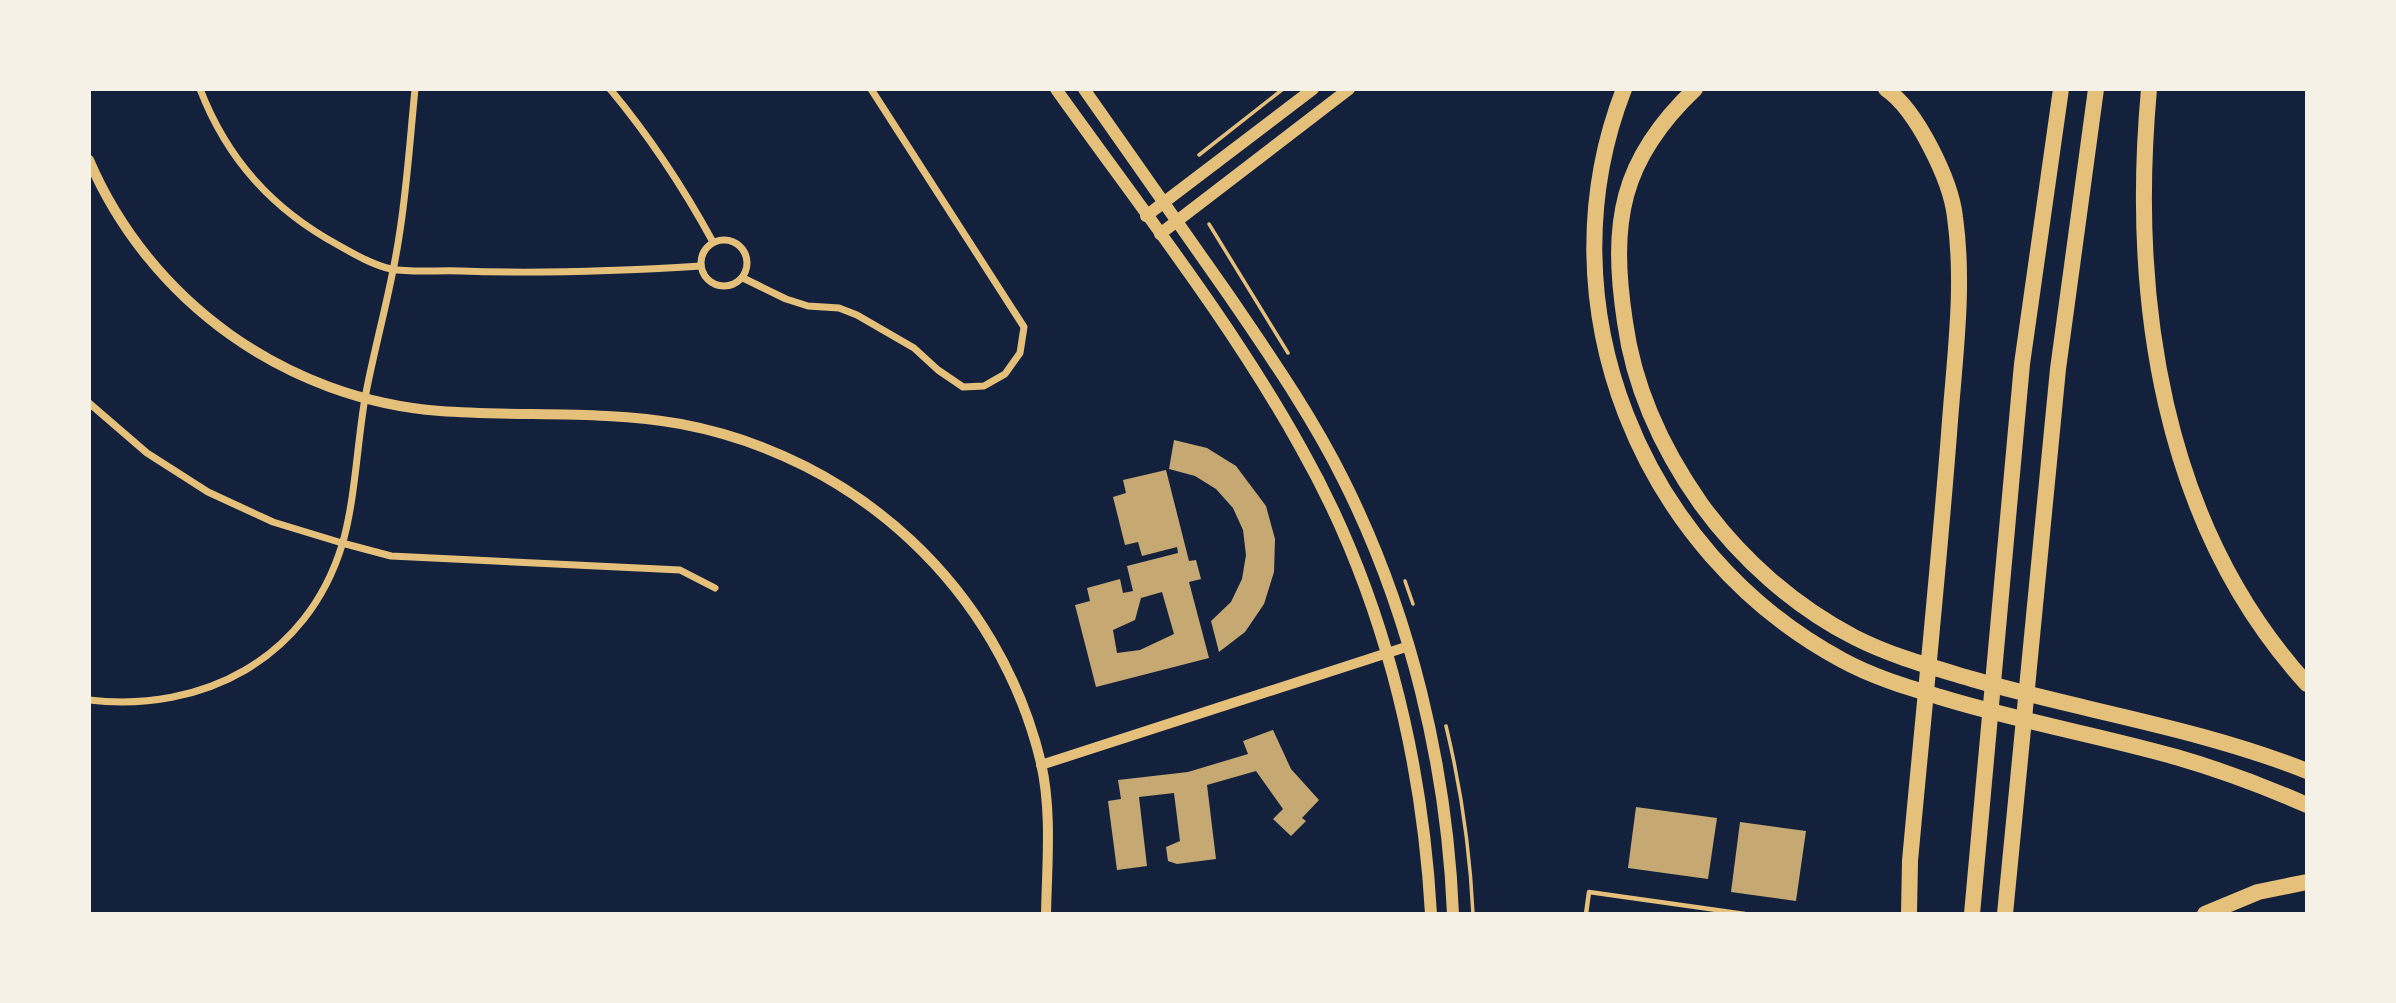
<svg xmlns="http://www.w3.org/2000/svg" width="2396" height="1003" viewBox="0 0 2396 1003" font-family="Montserrat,sans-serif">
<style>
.building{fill:#c6a872;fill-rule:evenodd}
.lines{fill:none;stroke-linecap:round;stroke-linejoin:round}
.path{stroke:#e5c07b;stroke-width:3.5}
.service{stroke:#e5c07b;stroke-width:4.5}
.minor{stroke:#e5c07b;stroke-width:7}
.tertiary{stroke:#e5c07b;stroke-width:10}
.secondary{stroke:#e5c07b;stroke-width:12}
.motorway{stroke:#e5c07b;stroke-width:16}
</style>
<rect width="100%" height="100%" fill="#14213d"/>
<g class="building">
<path d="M1174 440 1207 448 1236 466 1266 506 1275 539 1274 572 1264 604 1245 632 1219 652 1211 621 1231 602 1242 579 1246 555 1243 530 1233 508 1216 489 1195 476 1169 469Z"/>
<path d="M1166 470 1189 561 1196 560 1201 579 1189 582 1209 658 1096 687 1075 605 1090 601 1087 588 1120 579 1123 593 1133 591 1127 566 1178 553 1177 547 1142 556 1138 542 1125 545 1113 497 1126 493 1123 480ZM1162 592 1174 634 1140 650 1117 653 1113 630 1135 620 1141 598Z"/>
<path d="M1273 730 1291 769 1319 800 1302 818 1306 821 1291 836 1273 819 1283 809 1256 771 1207 785 1216 859 1177 864 1168 861 1166 847 1180 841 1174 793 1139 797 1147 866 1117 870 1108 801 1121 799 1118 780 1188 772 1248 754 1243 741Z"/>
<path d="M1636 807 1717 818 1708 879 1628 868Z"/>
<path d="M1740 822 1806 831 1796 901 1731 892Z"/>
</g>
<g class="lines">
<g class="path">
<path d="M1199 155 1283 89"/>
<path d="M1209 224 1288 353"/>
<path d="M1405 581 1413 604"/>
<path d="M1446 726C1461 788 1470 850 1473 914"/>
</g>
<path class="service" d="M1586 914 1589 892 1745 914"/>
<g class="minor">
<path d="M200 89C227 159 272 209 338 245 354 254 373 265 391 269 413 273 438 270 461 271 541 274 621 271 701 266"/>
<path d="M610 89C650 137 683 187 713 242"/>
<circle cx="724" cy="263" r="23"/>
<path d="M743 278 786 299 808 306 839 308 857 315 914 348 938 370 963 387 984 386 1005 374 1020 353 1024 327 871 89"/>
<path d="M89 403 147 453 208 492 273 522 342 543 391 556 680 570 715 588"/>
<path d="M89 700C203 713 307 659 342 545 355 502 357 444 365 398 375 344 391 291 399 237 407 188 410 139 415 89"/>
</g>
<g class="tertiary">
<path d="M89 160C150 302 286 399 440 411 520 417 602 410 681 424 856 457 999 588 1041 763 1052 811 1047 864 1046 914"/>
<path d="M1041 765 1409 646"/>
</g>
<g class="secondary">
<path d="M1056 89C1140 207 1231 322 1301 448 1381 589 1422 753 1431 914"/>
<path d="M1084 89C1132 158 1181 227 1230 297 1270 356 1312 416 1344 481 1410 613 1447 766 1453 914"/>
<path d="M1146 216 1313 89"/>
<path d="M1160 234 1349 89"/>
</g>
<g class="motorway">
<path d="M1624 89C1540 304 1641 552 1842 660 1873 677 1907 687 1940 697 2018 721 2098 735 2176 757 2221 770 2264 786 2307 805"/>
<path d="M1695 89C1620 160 1610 223 1625 322 1634 388 1663 450 1701 504 1741 559 1794 606 1854 637 1891 656 1932 667 1972 679 2083 711 2199 728 2307 771"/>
<path d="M1886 89C1917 110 1951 181 1955 217 1965 289 1954 362 1949 434 1938 576 1923 718 1910 861L1909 914"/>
<path d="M2149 89C2130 297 2161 524 2307 684"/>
<path d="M1972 914 2022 364 2061 89"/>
<path d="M2005 914 2058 369 2096 89"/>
<path d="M2205 914 2258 892 2307 882"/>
</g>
</g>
<rect width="2396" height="1003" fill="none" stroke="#f6f1e7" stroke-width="182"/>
</svg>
